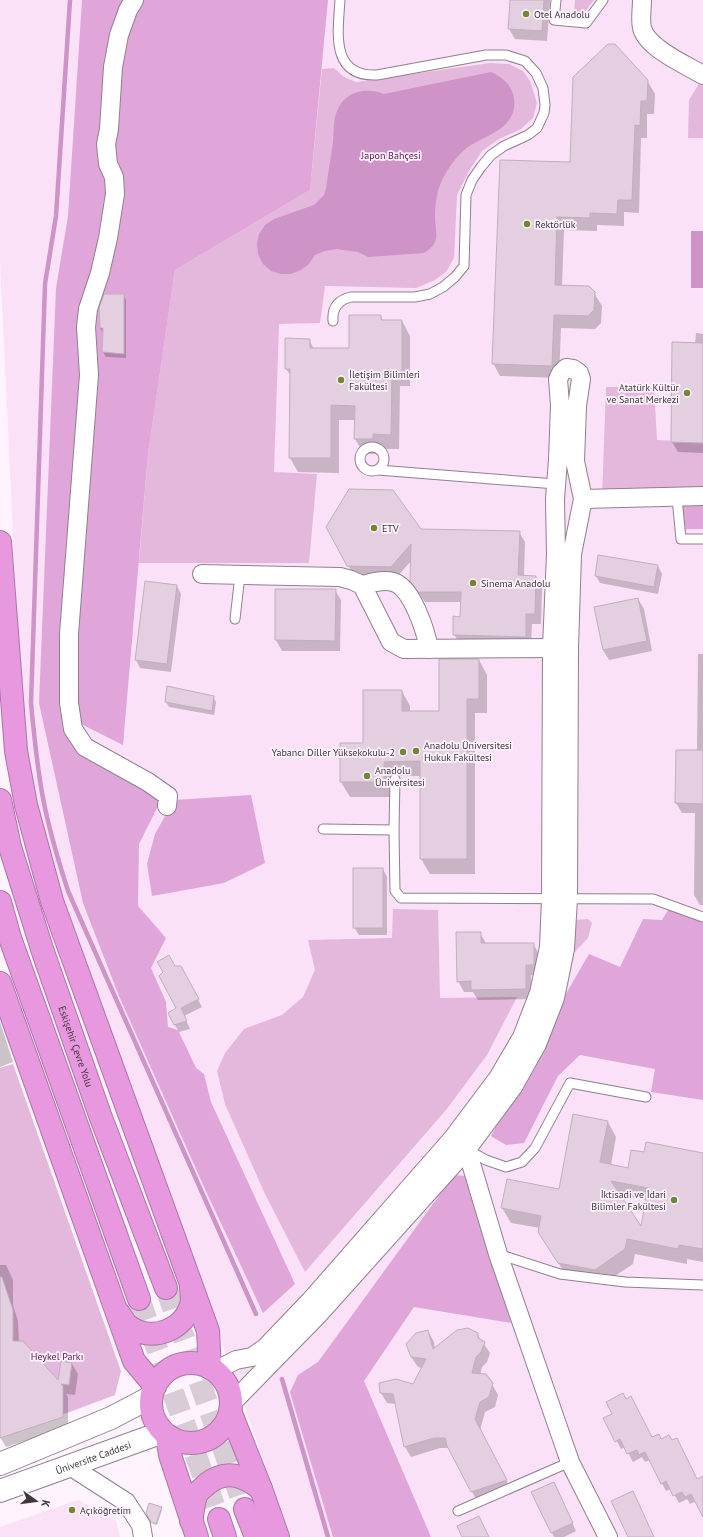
<svg xmlns="http://www.w3.org/2000/svg" width="703" height="1537" viewBox="0 0 703 1537" font-family="'PT Sans',sans-serif">
<style>
.built{fill:#fae1f7}
.green{fill:#e4b7dd}
.forest{fill:#e1a6d9}
.water{fill:#ce94c7}
.shadow{fill:#0003;fill-rule:evenodd}
.lines{fill:none;stroke-linecap:round;stroke-linejoin:round}
.stream{stroke:#ce94c7;stroke-width:4.5}
.building{fill:#e3cfe0;stroke:#c1aebe;fill-rule:evenodd}
.highway-tunnel{stroke:#d8cdd7;stroke-width:22;stroke-dasharray:22 11;stroke-linecap:butt}
.lane-casing{stroke:#917f8e;stroke-width:11}
.street-casing{stroke:#917f8e;stroke-width:20}
.secondary-casing{stroke:#917f8e;stroke-width:24}
.highway-casing{stroke:#ac76a6;stroke-width:24}
.lane{stroke:#fff;stroke-width:9}
.street{stroke:#fff;stroke-width:18}
.secondary{stroke:#fff;stroke-width:22}
.highway{stroke:#e898df;stroke-width:22}
.poi-dot{fill:#738636;stroke:#fff3fd;stroke-width:1.5}
.labels{text-anchor:middle;stroke-width:3.5;stroke-linejoin:round;paint-order:stroke}
.poi-label{font-size:10px;fill:#3e363d;stroke:#fff3fd;text-anchor:start}
.park-label{font-size:10px;fill:#591555;stroke:#fff3fd}
.street-label{font-size:10px;fill:#3e363d;stroke:#fff3fd}
</style>
<rect width="100%" height="100%" fill="#fff3fd"/>
<g class="built">
<path d="M0 0H703V1537H291L61 893 36 800 27 752 21 705 0 262Z"/>
<path d="M78 1500 116 1521 120 1537H0V1527Z"/>
</g>
<g class="green">
<path d="M575 0H594L584 13H574Z"/>
<path d="M490 63 509 64 523 71 530 81 537 103 533 118 521 129 499 139 482 151 469 171 457 195 454 258 446 272 435 280 416 288 325 286 320 323 279 324 274 472 317 474 309 563H139L148 454 175 270 310 190 322 69 334 68 344 77 356 82Z"/>
<path d="M703 77V138H688L689 100Z"/>
<path d="M606 387H654L657 440 703 442V496L602 499Z"/>
<path d="M393 909 438 910 440 998 517 997 487 1055 446 1110 305 1272 265 1194 225 1104 217 1071 225 1053 244 1029 282 1015 303 997 315 970 308 940 392 938Z"/>
<path d="M588 919 592 923 588 938 572 955 575 920Z"/>
<path d="M13 1064 121 1371 115 1395 0 1438V1068Z"/>
</g>
<g class="forest">
<path d="M82 0H328L310 190 175 270 148 454 123 745 65 716 70 733 160 797 159 804 139 844 138 906 166 938 151 968 166 1002 168 1027 178 1030 196 1068 204 1074 211 1102 295 1284 263 1313 205 1189 119 996 83 903 39 703 56 288 68 216Z"/>
<path d="M682 505H703V529H685Z"/>
<path d="M251 795 265 863 224 883 152 896 147 864 155 834 174 800Z"/>
<path d="M671 905 703 917V1100L651 1092 655 1069 580 1055 558 1076 524 1143 506 1145 491 1136 556 1011 589 954 620 967 643 919 662 920Z"/>
<path d="M454 1175 467 1176 511 1323 414 1307 364 1381 431 1537H333L290 1392 298 1375 318 1362Z"/>
</g>
<g class="water">
<path d="M491 72C502 77 512 85 514 98 518 133 480 134 461 153 453 161 447 170 442 180 437 191 435 204 435 216 435 233 442 242 424 253L368 257 358 252 336 249 325 251 315 255 309 264 301 270 291 274H281L271 271 263 264 258 254 257 244 259 234 265 225 274 219 314 205 324 195 326 188C328 173 331 157 333 142 334 132 333 120 337 111 345 91 366 87 384 94Z"/>
<rect x="691" y="231" width="12" height="57"/>
</g>
<g class="shadow">
<path d="M511 0H550L547 41 515 39 509 29Z"/>
<path d="M647 80 655 94 654 114H647V138H641L639 213 624 212V226L597 225V231L564 230 562 286 594 293 602 306 601 323 595 329 561 328 559 378 500 376 493 363 571 164Z"/>
<path d="M123 295 126 300V358L106 357 103 352V333L100 328Z"/>
<path d="M381 316 383 321H402L410 336V386H400L399 449H381V454H364L355 439 356 420H339V473L298 472 290 458 291 376 286 369 309 340 314 349H350Z"/>
<path d="M696 333 703 334V453L678 452 672 442 673 343 695 344Z"/>
<path d="M420 530 519 532 525 542 524 576 536 577 542 587 541 624H532L531 647 460 645 454 634 461 618 462 602H425L411 581 412 560 397 577 354 576 348 565Z"/>
<path d="M658 566 662 574 658 594 600 583 596 576Z"/>
<path d="M177 586 181 594 171 672 140 668 136 660Z"/>
<path d="M276 590H335L341 600 340 651H282L276 640Z"/>
<path d="M638 599 644 609 652 651 609 660 603 650Z"/>
<path d="M698 654H703V905H700L694 895 695 813H682L676 803 697 751Z"/>
<path d="M479 660 487 675V713H475V874H430L421 859V776H392V797H350L341 782V744H364L402 691 410 706V712H440Z"/>
<path d="M168 687 213 697 216 702 214 715 169 707 166 702Z"/>
<path d="M383 869 387 877V935H359L354 927Z"/>
<path d="M480 933 486 943 533 944 539 954V975H531L532 999 478 1000 473 992H464L458 981Z"/>
<path d="M175 967 185 975 202 1007 184 1016 190 1029 179 1032 175 1025 177 1008Z"/>
<path d="M0 1022 13 1062 0 1067Z"/>
<path d="M608 1122 616 1137 611 1165 629 1169 645 1153 703 1154V1262L687 1259V1264L635 1254 633 1264 603 1284 568 1278 548 1247 539 1232 540 1228 511 1223 502 1208 559 1190ZM619 1195 647 1200 642 1228Z"/>
<path d="M0 1265H6L13 1280V1305L18 1321 19 1342 59 1383 72 1364 78 1374 75 1395 66 1394 68 1397V1427L6 1447 0 1437Z"/>
<path d="M428 1331 434 1342 435 1348 477 1334 490 1353 487 1362 482 1367 480 1375 492 1384 498 1395 495 1407 485 1412 480 1430 512 1491 477 1501 449 1448H440L411 1457 405 1447 396 1404 387 1403 381 1393 380 1384 414 1385 422 1368 418 1367 411 1357Z"/>
<path d="M605 1418 652 1438 661 1440 697 1480 703 1477V1516L696 1501 690 1504 687 1499 679 1503 671 1489 666 1491 650 1460 645 1462 642 1457 633 1462 625 1447 621 1449Z"/>
<path d="M558 1491 576 1531 564 1537H554L533 1493Z"/>
<path d="M161 1508 162 1510 157 1525 153 1524 147 1513Z"/>
</g>
<g class="lines">
<g class="stream">
<path d="M70 0 56 216 45 284 31 703C34 735 37 767 43 798 49 830 58 860 68 891L256 1314"/>
<path d="M282 1379 328 1537"/>
</g>
</g>
<g class="building">
<path d="M510 0H544L542 31 508 29Z"/>
<path d="M608 44H615L648 80 647 101H641L640 126 635 125 632 200H618L617 214 590 213V218L557 217 555 285 589 286 595 292 594 310 588 316 554 315 552 366 492 364 500 160 570 162 573 77Z"/>
<path d="M104 294H124V354L102 352 103 328H100L99 308Z"/>
<path d="M349 315H381V320H402V371H392L391 435 373 434V439H354L355 406 331 405V458H289L290 369H285V338L310 339V348H349Z"/>
<path d="M672 342 703 343V443L671 442Z"/>
<path d="M349 489 393 490 421 529 520 531 518 575 536 576 535 614H526V637L453 635V616L460 617 461 592H418L410 581 411 544 391 567 347 566 326 527Z"/>
<path d="M598 555 658 565 654 587 595 576Z"/>
<path d="M145 581 177 585 167 664 135 660Z"/>
<path d="M275 589H336L335 641 275 640Z"/>
<path d="M638 598 647 641 603 650 594 607Z"/>
<path d="M439 659H479V699H467V859H420V761L384 762V782H340V743H363V690H402V711H439Z"/>
<path d="M167 686 214 696 212 711 165 702Z"/>
<path d="M676 750H703V804L675 803Z"/>
<rect x="353" y="868" width="30" height="60"/>
<path d="M456 932H481V943H534V965H526V989L471 990V981L457 982Z"/>
<path d="M169 955 175 966H181L199 999 181 1008 187 1021 174 1025 168 1013 176 1008 159 976 163 972 157 962Z"/>
<path d="M573 1114 608 1121 600 1162 628 1168 631 1150 644 1152 646 1142 703 1153V1249L679 1245 678 1249 627 1239 625 1249 595 1270 558 1263 538 1232 541 1216 501 1208 507 1179 559 1189ZM611 1181 648 1188 641 1226Z"/>
<path d="M0 1277H2L13 1310V1341H23L58 1380 61 1361 72 1363 69 1385 61 1384 63 1386V1417L0 1438Z"/>
<path d="M468 1328 478 1333V1338L485 1342 481 1352 476 1357 472 1373 486 1374 493 1383 489 1397 480 1402 475 1419 507 1480 471 1492 447 1446 445 1438H434L404 1447 393 1394 380 1393 379 1383 396 1379 413 1384 426 1359 411 1357 406 1344 416 1333 428 1330 433 1349 457 1330Z"/>
<path d="M623 1393 626 1399 631 1396 652 1437 659 1434 661 1439 669 1435 672 1440 677 1438 697 1479 703 1476V1517L691 1494 685 1497 682 1492 673 1496 666 1481 661 1484 645 1452 639 1455 637 1450 627 1454 620 1439 615 1442 603 1418 612 1414 606 1402Z"/>
<path d="M554 1482 573 1523 551 1533 531 1492Z"/>
<path d="M633 1491 654 1537H628L611 1501Z"/>
<path d="M149 1503 162 1507 156 1524 151 1522 146 1513Z"/>
<path d="M479 1516 489 1537H462L457 1526Z"/>
</g>
<g class="lines">
<g class="highway-tunnel">
<path d="M166 1288 245 1509"/>
<path d="M139 1299 219 1519"/>
</g>
<g class="lane-casing">
<g id="lane">
<path d="M556 0 554 20 586 23 603 0"/>
<path d="M333 321C332 308 338 300 351 297H415L430 294 443 287 455 277 464 266 466 195 472 180 481 167 491 155 504 146 528 135 537 128 544 113 545 105 543 88 536 73 525 61 506 55H486L377 75C330 77 338 32 340 0"/>
<circle cx="372" cy="459" r="12"/>
<path d="M378 470 556 484"/>
<path d="M677 498 681 539H703"/>
<path d="M235 619 240 575"/>
<path d="M395 779 394 830 395 891 401 898 653 899 703 917"/>
<path d="M323 829 394 830"/>
<path d="M468 1150 486 1160 506 1167 522 1162 535 1148 570 1083 646 1097"/>
<path d="M498 1254 560 1274 625 1282 703 1285"/>
<path d="M458 1511 570 1462"/>
</g>
</g>
<g class="street-casing">
<g id="street">
<path d="M134 0 128 10 119 35 113 67 109 129 106 144 108 164 114 177 115 194 108 238 100 273 88 309 86 327 89 375 69 634V703L73 729 85 747 148 782 168 796 167 806"/>
<path d="M642 0C642 9 640 20 642 28 647 48 686 65 703 75"/>
<path d="M583 499 703 496"/>
<path d="M202 574 340 577 351 580 362 585 391 642 404 649 564 648"/>
<path d="M362 585C371 583 383 579 393 582 412 587 426 632 429 649"/>
<path d="M464 1140 498 1254 570 1462 608 1537"/>
<path d="M215 1371 236 1360 252 1357 265 1348 310 1301 453 1138 498 1078 522 1037 539 993 549 947 551 899 552 647 556 554 555 499 558 460 560 405 558 379 561 373 566 368 573 369 579 373 581 379 577 406 575 461 583 499 572 554 569 648 568 899 565 949 555 998 537 1044 513 1087 467 1149 318 1315 231 1404"/>
<path d="M70 1466 126 1502 141 1525 143 1537"/>
</g>
</g>
<g class="secondary-casing">
<g id="secondary">
<path d="M0 1464 111 1418 151 1397"/>
<path id="s1" d="M0 1491 163 1432"/>
</g>
</g>
<g class="highway-casing">
<g id="highway">
<path d="M0 542 16 751 26 805 52 901 208 1331 210 1368"/>
<path id="s2" d="M0 800 10 847 43 952 100 1115 166 1288"/>
<path d="M0 902 10 938 139 1299"/>
<path d="M0 983 134 1361 155 1386"/>
<path d="M118 1312C121 1316 124 1322 127 1325 151 1344 187 1330 192 1300 192 1296 191 1291 191 1288"/>
<circle cx="191" cy="1403" r="40"/>
<path d="M230 1411 261 1489 278 1537"/>
<path d="M167 1436 170 1455 197 1537"/>
<path d="M245 1509 256 1537"/>
<path d="M219 1519 225 1537"/>
<path d="M191 1521C193 1513 193 1504 196 1496 198 1491 203 1488 207 1484 226 1469 243 1475 261 1489"/>
</g>
</g>
<use href="#lane" class="lane"/>
<use href="#street" class="street"/>
<use href="#secondary" class="secondary"/>
<use href="#highway" class="highway"/>
</g>
<g class="poi-dot">
<circle cx="526" cy="14" r="4"/>
<circle cx="527" cy="224" r="4"/>
<circle cx="341" cy="380" r="4"/>
<circle cx="687" cy="393" r="4"/>
<circle cx="374" cy="528" r="4"/>
<circle cx="473" cy="583" r="4"/>
<circle cx="416" cy="751" r="4"/>
<circle cx="403" cy="752" r="4"/>
<circle cx="367" cy="776" r="4"/>
<circle cx="674" cy="1200" r="4"/>
<circle cx="72" cy="1510" r="4"/>
</g>
<g class="labels">
<g class="poi-label">
<text x="534" y="18">Otel Anadolu</text>
<text x="535" y="228">Rektörlük</text>
<text x="349" y="378">İletişim Bilimleri<tspan x="349" dy="12">Fakültesi</tspan></text>
<text x="679" y="391" text-anchor="end">Atatürk Kültür<tspan x="679" dy="12">ve Sanat Merkezi</tspan></text>
<text x="382" y="532">ETV</text>
<text x="481" y="587">Sinema Anadolu</text>
<text x="424" y="749">Anadolu Üniversitesi<tspan x="424" dy="12">Hukuk Fakültesi</tspan></text>
<text x="395" y="756" text-anchor="end">Yabancı Diller Yüksekokulu-2</text>
<text x="375" y="774">Anadolu<tspan x="375" dy="12">Üniversitesi</tspan></text>
<text x="666" y="1198" text-anchor="end">İktisadi ve İdari<tspan x="666" dy="12">Bilimler Fakültesi</tspan></text>
<text x="80" y="1514">Açıköğretim</text>
</g>
<g class="park-label">
<text x="391" y="159">Japon Bahçesi</text>
<text x="57" y="1360">Heykel Parkı</text>
</g>
<g class="street-label">
<text dy="4" stroke="none"><textPath href="#s2" startOffset="258">Eskişehir Çevre Yolu</textPath></text>
<text dy="4" stroke="none"><textPath href="#s1" startOffset="99">Üniversite Caddesi</textPath></text>
</g>
</g>
<g transform="translate(36 1501) rotate(104)" stroke="#fff3fd" stroke-width="3" paint-order="stroke">
<path d="M0-3L7 15L0 10L-7 15Z" fill="#3e363d"/>
<text y="-6" font-size="11" font-weight="bold" text-anchor="middle" fill="#3e363d">K</text>
</g>
</svg>
